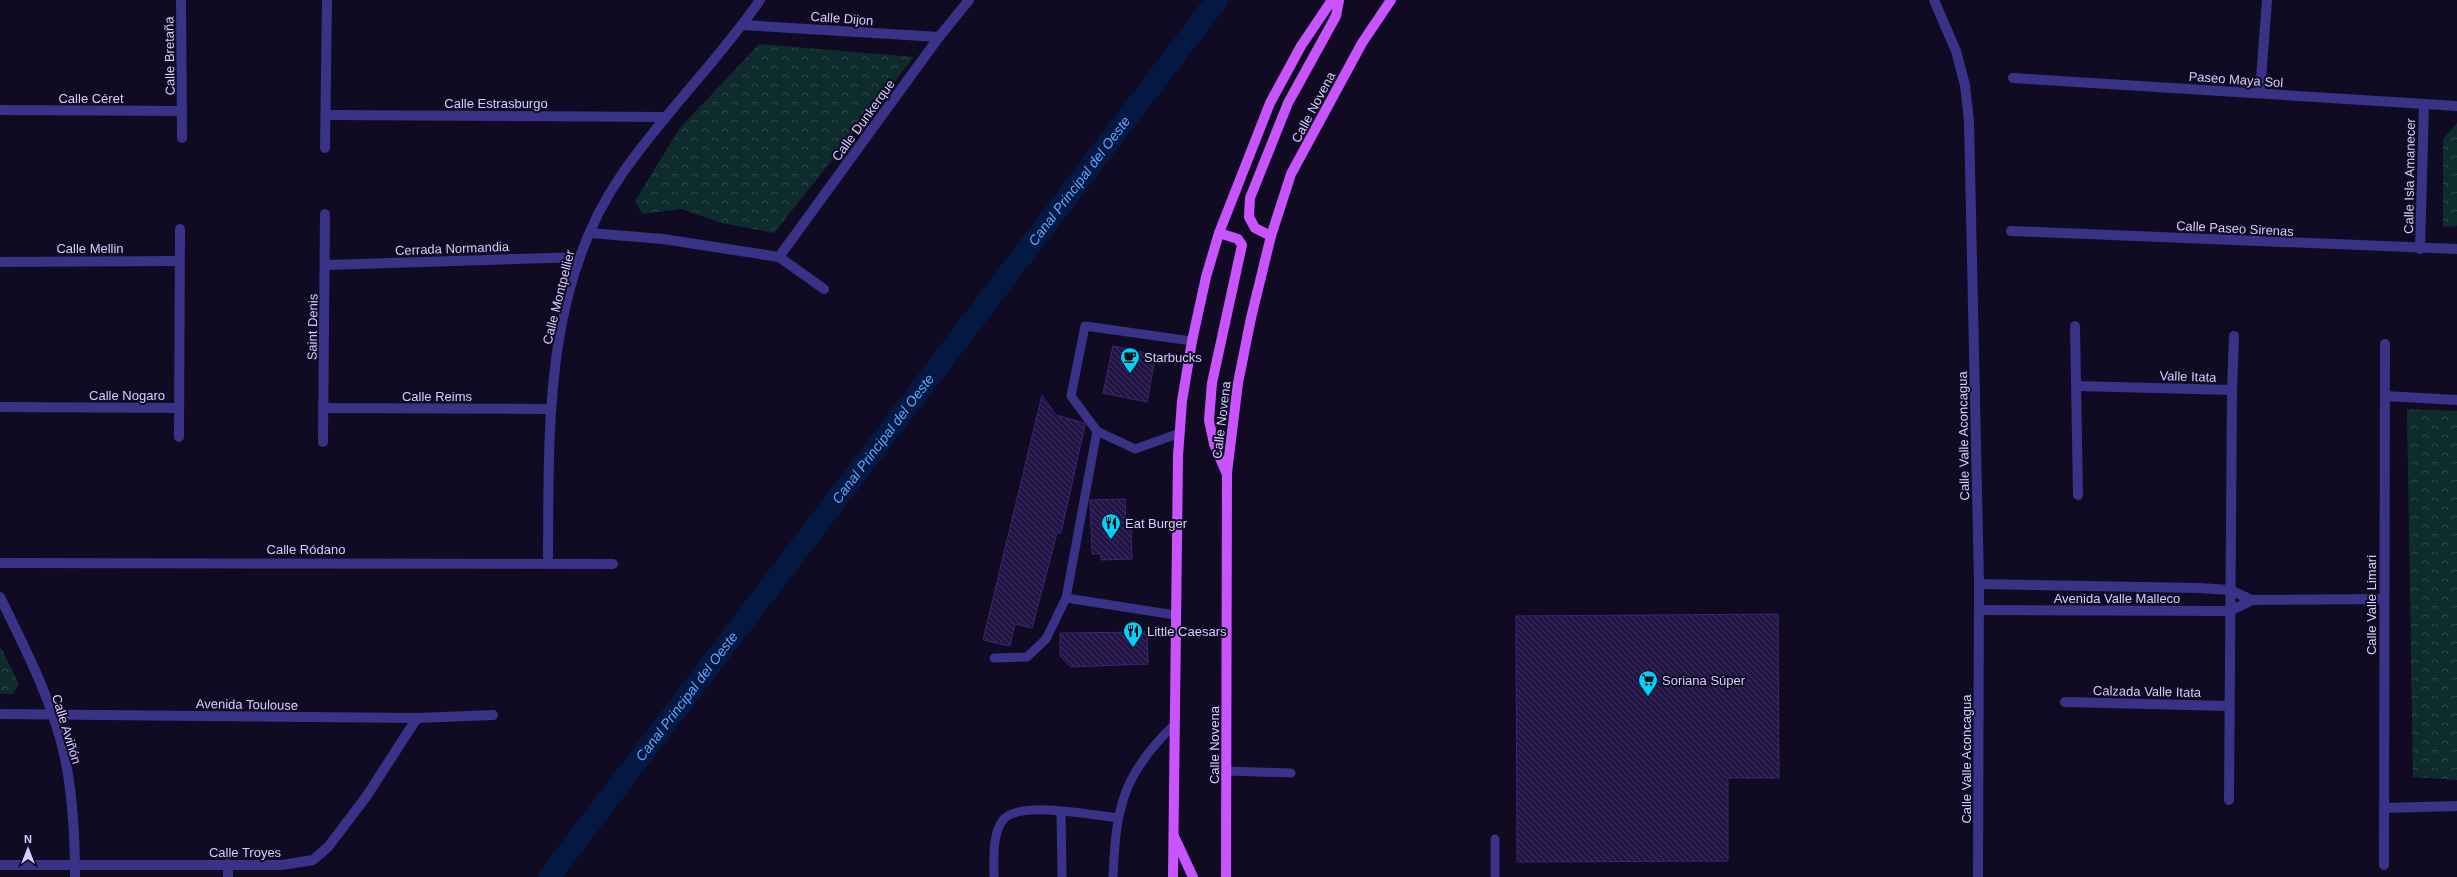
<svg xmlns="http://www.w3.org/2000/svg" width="2457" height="877" viewBox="0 0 2457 877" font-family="Arial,sans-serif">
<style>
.park{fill:url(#park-crowns)}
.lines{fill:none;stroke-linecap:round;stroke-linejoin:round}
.canal{stroke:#041842;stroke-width:22}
.building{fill:url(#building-back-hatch);stroke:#392574}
.lane{stroke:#393286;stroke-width:9}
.street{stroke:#393286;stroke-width:10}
.primary{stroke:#c854ff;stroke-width:10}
.labels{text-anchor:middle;stroke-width:4;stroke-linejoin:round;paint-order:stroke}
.street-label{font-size:13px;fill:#d5cdff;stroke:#100b22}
.poi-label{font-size:13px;fill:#d5cdff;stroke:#100b22;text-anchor:start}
.water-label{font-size:14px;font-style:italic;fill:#5baaff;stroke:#100b22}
</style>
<defs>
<pattern id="park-crowns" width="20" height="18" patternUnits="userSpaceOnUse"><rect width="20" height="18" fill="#0e2c2d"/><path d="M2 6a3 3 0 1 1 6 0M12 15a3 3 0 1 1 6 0" fill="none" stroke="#30494c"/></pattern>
<pattern id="building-back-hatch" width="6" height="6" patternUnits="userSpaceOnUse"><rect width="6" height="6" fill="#221545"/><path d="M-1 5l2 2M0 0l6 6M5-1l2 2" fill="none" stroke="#413661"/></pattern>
</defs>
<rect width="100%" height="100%" fill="#100b22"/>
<g class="park">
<path d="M759 44 914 57 774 233 722 223 681 209 642 214 635 201 680 128Z"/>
<path d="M2457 123V226L2443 227V139Z"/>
<path d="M2407 409 2457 411V780L2413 777Z"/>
<path d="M0 646 19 684 13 694H0Z"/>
</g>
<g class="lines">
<path class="canal" id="s1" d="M549 877 1217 0"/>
</g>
<g class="building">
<path d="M1113 346 1156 355 1147 402 1103 393Z"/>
<path d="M1042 395 1056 415 1084 423 1085 425 1061 533H1057L1032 628 1015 624 1010 646 983 640Z"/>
<path d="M1125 499 1126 525H1131L1132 559 1101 560V554H1092L1090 500Z"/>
<path d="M1778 614 1779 778H1728V861L1517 862 1516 616Z"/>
<path d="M1147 632 1148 664 1071 667 1060 656V633Z"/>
</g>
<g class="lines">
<g class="lane">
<path d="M1180 433 1135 449 1097 431 1071 396 1085 326 1192 341"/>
<path d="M1066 598 1175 615"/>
<path d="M994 658 1027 657 1046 639 1066 598 1097 431"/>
<path d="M1227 771 1291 773"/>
<path d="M1061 812 1062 877"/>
<path d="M994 877C994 860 992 834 1003 820 1018 800 1094 815 1117 818"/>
<path d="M1113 877C1116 808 1122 775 1174 725"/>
<path d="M1495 877V839"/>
</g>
<g class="street">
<path d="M181 0 182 138"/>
<path d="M1934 0 1956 51 1965 85 1969 121 1979 584 1978 877"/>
<path d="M742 25 939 37"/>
<path d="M2013 78 2457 106"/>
<path d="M2260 93 2267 0"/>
<path d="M0 110 182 111"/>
<path d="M326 115 665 117"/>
<path d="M325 148 327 0"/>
<path d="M2011 231 2457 249"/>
<path d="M590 233 663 239 779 257 824 289"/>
<path d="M2420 249 2424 104"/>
<path d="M779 257 939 37 969 0"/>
<path d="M0 262 179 261"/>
<path d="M326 265 580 257"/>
<path d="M2075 326 2078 495"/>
<path d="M2077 386 2232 390"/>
<path d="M2385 396 2457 400"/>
<path d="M0 407 179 408"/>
<path d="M323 408 550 409"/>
<path d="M179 437 180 229"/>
<path d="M323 442 325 214"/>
<path d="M548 562C549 431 543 287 622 174 664 113 718 61 760 0"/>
<path d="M0 563 613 564"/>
<path d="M1979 584 2199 588 2230 590 2252 600"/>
<path d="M0 597C25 648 53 702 65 758 73 797 75 838 75 877"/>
<path d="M1979 610 2230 611 2252 600 2384 599"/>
<path d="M2065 702 2229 706"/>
<path d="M0 714 417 718 493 715"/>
<path d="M2229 800 2232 390 2234 336"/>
<path d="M2385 808 2457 806"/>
<path d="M228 864V877"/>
<path d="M0 865H282L313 860 328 847 366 797 417 718"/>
<path d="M2384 865 2385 344"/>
</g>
<g class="primary">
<path d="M1219 233 1238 239 1242 245 1212 383 1209 420 1214 444 1226 472"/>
<path d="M1271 236 1255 228 1249 217 1250 198 1288 103 1336 16 1339 0"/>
<path d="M1174 836 1193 877"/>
<path d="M1173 877 1178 456 1182 401 1192 341 1206 277 1219 233 1270 103 1301 46 1332 0"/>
<path d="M1226 877 1227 473 1238 383 1251 318 1271 236 1291 174 1362 43 1391 0"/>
</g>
</g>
<defs>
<g id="cafe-pin" transform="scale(1)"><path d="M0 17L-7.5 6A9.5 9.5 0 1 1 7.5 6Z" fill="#00d1f8" stroke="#100b22"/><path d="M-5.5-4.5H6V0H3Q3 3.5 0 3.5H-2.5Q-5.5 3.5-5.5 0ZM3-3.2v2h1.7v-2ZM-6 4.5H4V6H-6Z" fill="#111"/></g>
<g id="restaurant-pin" transform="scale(1)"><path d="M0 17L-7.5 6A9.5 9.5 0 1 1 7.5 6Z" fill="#00d1f8" stroke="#100b22"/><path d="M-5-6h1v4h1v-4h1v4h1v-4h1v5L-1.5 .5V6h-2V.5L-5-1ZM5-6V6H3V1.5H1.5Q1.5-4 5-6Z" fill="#111"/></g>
<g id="supermarket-pin" transform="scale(1)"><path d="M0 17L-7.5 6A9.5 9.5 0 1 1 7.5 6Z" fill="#00d1f8" stroke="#100b22"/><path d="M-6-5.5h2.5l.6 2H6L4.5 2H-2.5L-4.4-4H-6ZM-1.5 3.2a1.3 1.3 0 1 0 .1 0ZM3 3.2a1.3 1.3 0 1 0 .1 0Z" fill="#111"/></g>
</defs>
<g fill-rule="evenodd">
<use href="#cafe-pin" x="1130" y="357"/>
<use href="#restaurant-pin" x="1111" y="523"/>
<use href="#restaurant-pin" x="1133" y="631"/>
<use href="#supermarket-pin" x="1648" y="680"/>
</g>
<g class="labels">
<g class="street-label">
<text transform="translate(842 18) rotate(4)" y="5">Calle Dijon</text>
<text transform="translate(169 56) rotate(-91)" y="5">Calle Bretaña</text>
<text transform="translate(2236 79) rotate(4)" y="5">Paseo Maya Sol</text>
<text x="91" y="103">Calle Céret</text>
<text x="496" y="108">Calle Estrasburgo</text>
<text transform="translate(1313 107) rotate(-62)" y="5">Calle Novena</text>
<text transform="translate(863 120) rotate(-54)" y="5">Calle Dunkerque</text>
<text transform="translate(2409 176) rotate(-89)" y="5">Calle Isla Amanecer</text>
<text transform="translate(2235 228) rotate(3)" y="5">Calle Paseo Sirenas</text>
<text x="90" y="253">Calle Mellin</text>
<text transform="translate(452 248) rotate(-2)" y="5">Cerrada Normandia</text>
<text transform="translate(558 297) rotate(-76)" y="5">Calle Montpellier</text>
<text transform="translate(312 327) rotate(-89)" y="5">Saint Denis</text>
<text transform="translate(2188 376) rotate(2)" y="5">Valle Itata</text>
<text x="127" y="400">Calle Nogaro</text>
<text x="437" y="401">Calle Reims</text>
<text transform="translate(1221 420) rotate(-83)" y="5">Calle Novena</text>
<text transform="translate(1963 436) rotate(-91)" y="5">Calle Valle Aconcagua</text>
<text x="306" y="554">Calle Ródano</text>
<text x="2117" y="603">Avenida Valle Malleco</text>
<text transform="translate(2371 605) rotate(-90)" y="5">Calle Valle Limari</text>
<text transform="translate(2147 691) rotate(1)" y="5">Calzada Valle Itata</text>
<text transform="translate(247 704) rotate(1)" y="5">Avenida Toulouse</text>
<text transform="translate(67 729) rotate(73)" y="5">Calle Aviñón</text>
<text transform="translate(1214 745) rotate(-90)" y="5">Calle Novena</text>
<text transform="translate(1966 759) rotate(-90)" y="5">Calle Valle Aconcagua</text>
<text x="245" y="857">Calle Troyes</text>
</g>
<g class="poi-label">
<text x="1144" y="362">Starbucks</text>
<text x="1125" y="528">Eat Burger</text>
<text x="1147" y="636">Little Caesars</text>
<text x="1662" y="685">Soriana Súper</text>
</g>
<g class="water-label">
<text dy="5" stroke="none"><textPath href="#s1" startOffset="875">Canal Principal del Oeste</textPath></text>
<text dy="5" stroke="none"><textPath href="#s1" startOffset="551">Canal Principal del Oeste</textPath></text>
<text dy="5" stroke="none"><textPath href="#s1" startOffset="227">Canal Principal del Oeste</textPath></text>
</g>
</g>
<g transform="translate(28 849)" stroke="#100b22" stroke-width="3" paint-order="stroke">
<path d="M0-3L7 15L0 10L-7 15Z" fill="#d5cdff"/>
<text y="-6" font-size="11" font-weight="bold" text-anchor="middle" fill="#d5cdff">N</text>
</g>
</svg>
